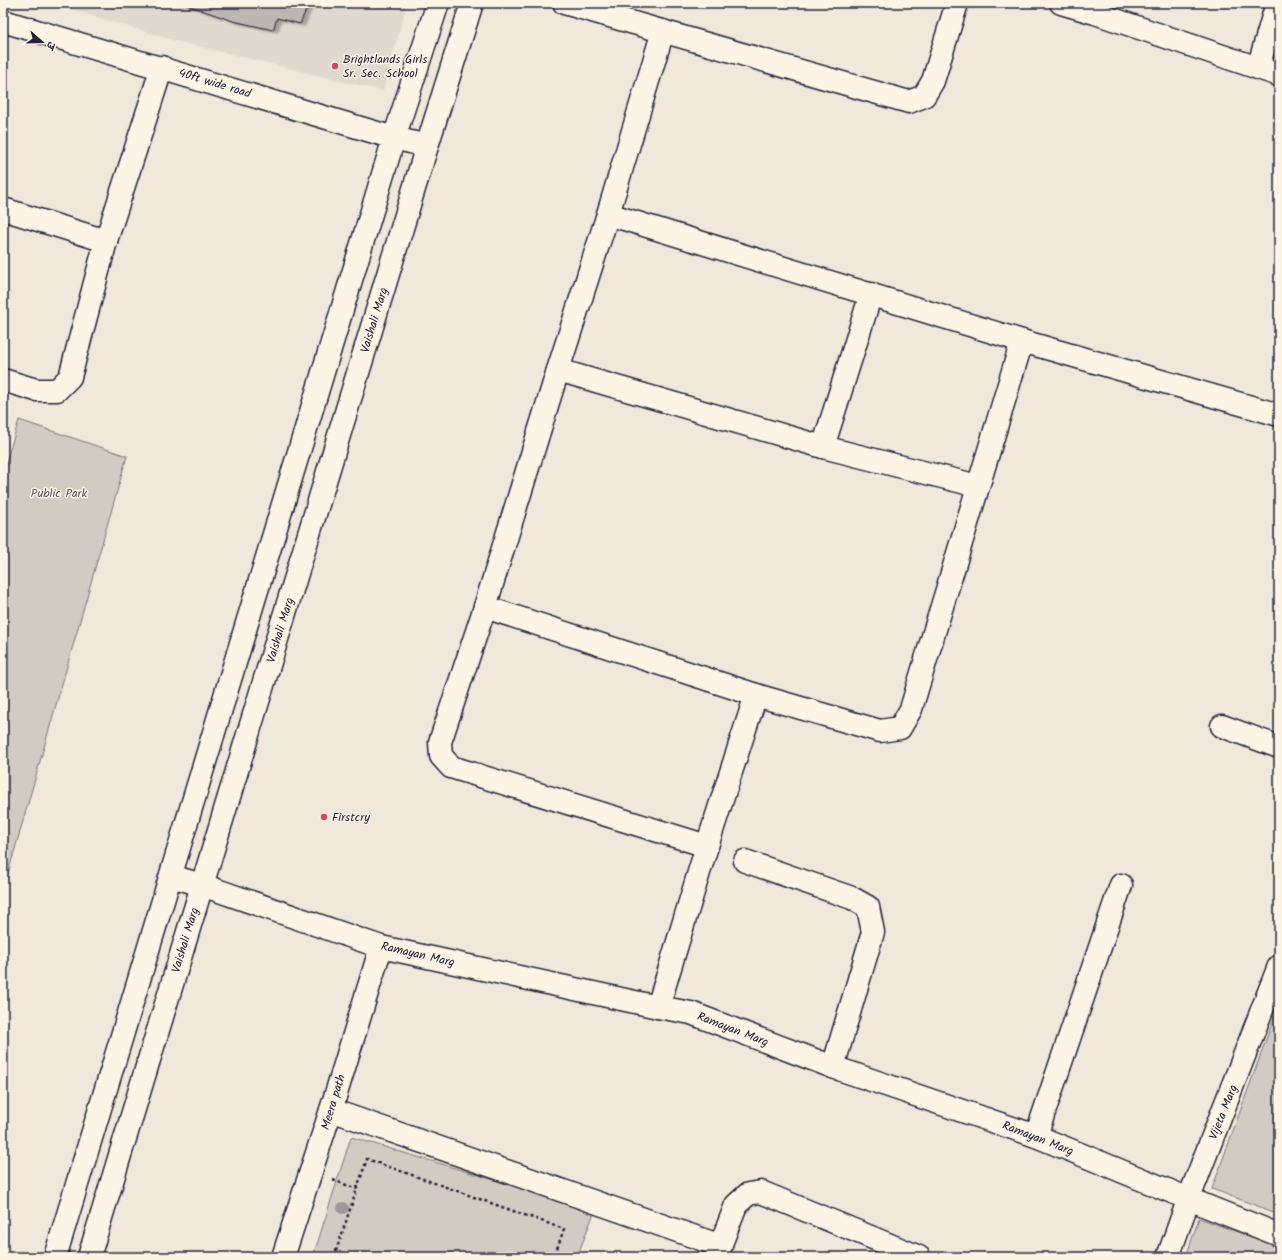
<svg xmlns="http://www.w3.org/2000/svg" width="1282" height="1260" viewBox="0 0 1282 1260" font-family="Kalam,'Playpen Sans Deva',sans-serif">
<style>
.built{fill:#e0d9cf}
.green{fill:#d1cbc3;stroke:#7a767f}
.building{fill:#bcb7b3;stroke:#22223b;filter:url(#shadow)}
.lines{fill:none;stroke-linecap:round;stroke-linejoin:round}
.minor-casing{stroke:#22223b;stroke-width:25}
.path{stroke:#22223b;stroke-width:2.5;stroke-dasharray:3 3;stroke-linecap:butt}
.minor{stroke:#fcf5e5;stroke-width:22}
.tree{fill:#9b979a}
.poi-dot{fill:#d1495b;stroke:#fcf5e5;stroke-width:1.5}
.labels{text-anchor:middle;stroke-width:3;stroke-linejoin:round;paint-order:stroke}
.poi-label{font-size:12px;fill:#22223b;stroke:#fcf5e5;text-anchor:start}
.street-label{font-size:12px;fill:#22223b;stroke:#fcf5e5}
.park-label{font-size:12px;fill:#575564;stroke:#fcf5e5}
</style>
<defs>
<filter id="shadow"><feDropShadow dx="4.5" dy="2.5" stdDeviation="1" flood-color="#0004"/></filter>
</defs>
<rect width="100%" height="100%" fill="#efe8db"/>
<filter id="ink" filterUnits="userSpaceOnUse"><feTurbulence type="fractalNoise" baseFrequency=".025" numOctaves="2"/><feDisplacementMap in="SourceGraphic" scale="8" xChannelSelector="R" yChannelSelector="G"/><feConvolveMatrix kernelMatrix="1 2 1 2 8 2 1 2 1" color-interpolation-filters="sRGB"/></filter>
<g filter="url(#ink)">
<path class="built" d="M50 3H407L383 91 176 41Z"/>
<g class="green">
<path d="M19 420 127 456 3 891V472Z"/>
<path d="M1279 1004V1214L1212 1189Z"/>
<path d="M351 1137 595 1210 577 1257H313Z"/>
<path d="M1199 1218 1279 1247V1257H1186Z"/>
</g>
<path class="building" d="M181 3H309L300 24 277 18 273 30 233 21Z"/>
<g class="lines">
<g class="minor-casing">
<g id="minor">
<path d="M564 3 909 102 924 96 933 81 957 3"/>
<path d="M1061 3 1095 13 1279 75"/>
<path d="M3 21 394 138 427 146"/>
<path d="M663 31 608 214 558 370 485 607 440 742 441 756 451 767 707 846"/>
<path d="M1258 68 1277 3"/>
<path d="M3 209 106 241"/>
<path d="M608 214 1022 341 1279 415"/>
<path d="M558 370 823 447 978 486"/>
<path d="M3 380 36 390H57L70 377 106 241 162 67"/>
<path d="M823 447 871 294"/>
<path d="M485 607 756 695 707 846 658 1007"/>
<path d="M756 695 880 731 900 728 911 709 1022 341"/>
<path d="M1222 726 1279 747"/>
<path d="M745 861 852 898 868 907 873 932 833 1067"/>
<path d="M171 876 202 885 381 947 658 1007 691 1013 833 1067 1036 1136 1216 1210 1279 1235"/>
<path d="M331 1110 721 1246"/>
<path d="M1036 1136 1121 885"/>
<path d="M55 1257 394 138 438 3"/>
<path d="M89 1257 427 146 472 3"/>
<path d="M283 1257 331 1110 381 947"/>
<path d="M716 1257 736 1205 748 1194 761 1192 919 1257"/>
<path d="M1168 1257 1189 1198 1279 966"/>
</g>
</g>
<g class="path">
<path d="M333 1180 357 1189"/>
<path d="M334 1257 367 1159 564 1229 554 1257"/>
</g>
<use href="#minor" class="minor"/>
</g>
<circle class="tree" cx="343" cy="1208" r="6"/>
</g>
<g class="poi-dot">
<circle cx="335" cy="66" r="4"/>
<circle cx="324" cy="817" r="4"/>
</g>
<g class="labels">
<g class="poi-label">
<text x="343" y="63">Brightlands Girls<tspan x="343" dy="14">Sr. Sec. School</tspan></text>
<text x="332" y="821">Firstcry</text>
</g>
<g class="street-label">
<text transform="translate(215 83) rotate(17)" y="4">40ft wide road</text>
<text transform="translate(374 320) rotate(-73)" y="4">Vaishali Marg</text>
<text transform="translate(280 630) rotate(-73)" y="4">Vaishali Marg</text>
<text transform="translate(185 940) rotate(-73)" y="4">Vaishali Marg</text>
<text transform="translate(418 954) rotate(13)" y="4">Ramayan Marg</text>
<text transform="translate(733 1029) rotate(21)" y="4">Ramayan Marg</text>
<text transform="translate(333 1102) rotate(-73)" y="4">Meera path</text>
<text transform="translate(1223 1112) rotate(-68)" y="4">Vijeta Marg</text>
<text transform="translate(1038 1138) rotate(21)" y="4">Ramayan Marg</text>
</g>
<g class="park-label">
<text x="59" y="497">Public Park</text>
</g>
</g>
<rect width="1282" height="1260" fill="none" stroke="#fcf5e5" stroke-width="16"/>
<rect x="8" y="8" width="1266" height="1244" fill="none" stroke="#22223b" stroke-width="1.5" filter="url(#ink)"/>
<g transform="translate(42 42) rotate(110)" stroke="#fcf5e5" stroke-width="3" paint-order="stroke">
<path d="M0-3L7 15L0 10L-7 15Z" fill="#22223b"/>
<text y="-6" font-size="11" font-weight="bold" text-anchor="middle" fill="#22223b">उ</text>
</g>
</svg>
